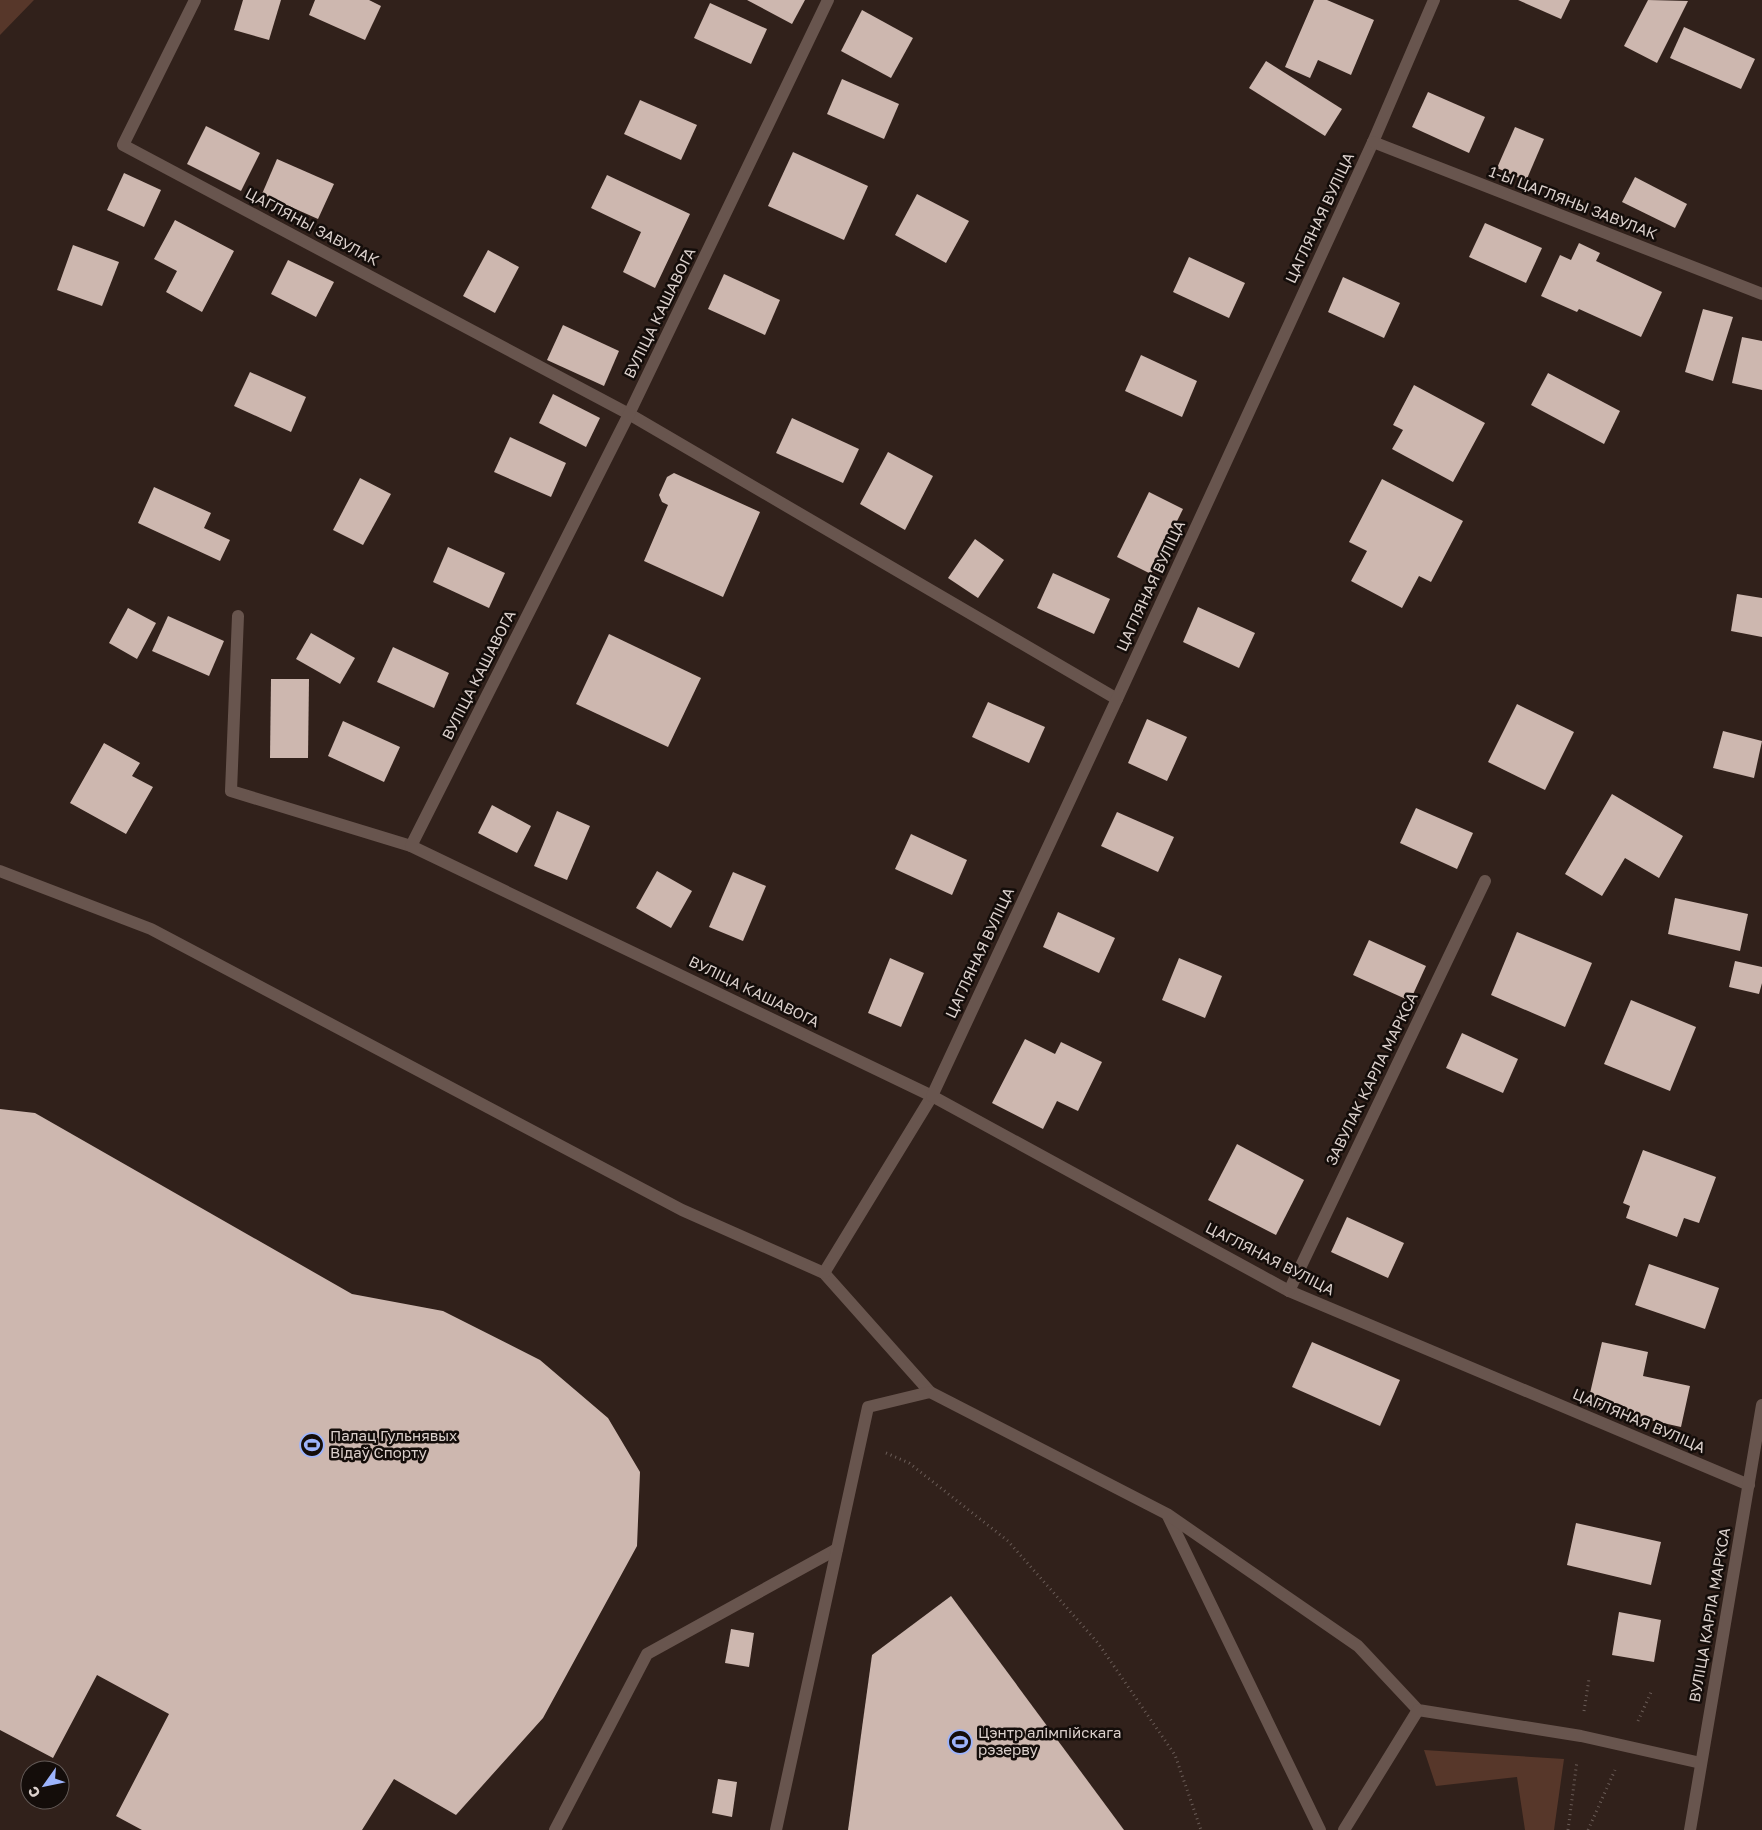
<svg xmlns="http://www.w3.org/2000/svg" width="1762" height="1830" viewBox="0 0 1762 1830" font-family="'Golos Text',sans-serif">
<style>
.green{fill:#57372a}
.building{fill:#cdb7af}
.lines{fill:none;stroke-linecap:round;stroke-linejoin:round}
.path{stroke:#6a5c57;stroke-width:3;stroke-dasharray:1 4;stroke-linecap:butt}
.lane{stroke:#68554e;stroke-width:12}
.street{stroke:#68554e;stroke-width:12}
.secondary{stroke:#68554e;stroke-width:12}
.labels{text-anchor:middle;stroke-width:5;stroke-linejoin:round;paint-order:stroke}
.street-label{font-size:15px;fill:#dbd0cc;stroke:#140d0a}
.poi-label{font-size:15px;fill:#dbd0cc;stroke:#140d0a;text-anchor:start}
</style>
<rect width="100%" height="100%" fill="#31211b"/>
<g class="green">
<path d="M0 0H34L0 35Z"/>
<path d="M1424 1750 1564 1759 1554 1830H1525L1517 1777 1436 1786Z"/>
</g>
<g class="building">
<path d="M243 0H281L269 40 234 30Z"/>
<path d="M315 0H369L381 6 365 40 309 15Z"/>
<path d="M747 0H805L792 24Z"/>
<path d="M1314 0H1327L1374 20 1351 75 1318 60 1310 78 1285 67Z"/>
<path d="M1518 0H1570L1561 19Z"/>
<path d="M1648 0 1688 1 1657 63 1624 46Z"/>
<path d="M710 3 767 29 751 64 694 38Z"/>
<path d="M862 10 913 38 891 78 841 51Z"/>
<path d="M1684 27 1755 59 1741 89 1670 58Z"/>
<path d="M1266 61 1342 109 1325 136 1249 88Z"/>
<path d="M842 79 899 104 884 139 827 114Z"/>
<path d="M1428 92 1485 117 1469 153 1412 127Z"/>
<path d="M640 100 697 125 681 160 624 134Z"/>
<path d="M206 126 260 153 241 191 187 164Z"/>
<path d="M1515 127 1544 139 1526 181 1497 168Z"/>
<path d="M793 152 868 186 844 240 768 206Z"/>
<path d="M277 159 334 184 318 219 262 194Z"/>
<path d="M124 173 161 190 144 227 107 210Z"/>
<path d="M607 175 690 214 655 288 623 272 641 232 591 208Z"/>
<path d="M1635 177 1687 204 1675 228 1622 202Z"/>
<path d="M917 194 969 221 946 263 895 235Z"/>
<path d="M175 220 234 251 202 312 166 292 177 271 154 259Z"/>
<path d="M1485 223 1542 248 1526 283 1469 257Z"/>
<path d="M1579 243 1600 253 1596 261 1662 292 1641 337 1579 309 1577 312 1541 296 1560 255 1571 260Z"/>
<path d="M73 245 119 262 102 306 57 290Z"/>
<path d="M488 250 519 267 495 313 463 296Z"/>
<path d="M1189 257 1245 283 1229 318 1173 292Z"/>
<path d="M288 260 334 282 316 317 271 294Z"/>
<path d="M724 274 780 300 765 335 708 309Z"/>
<path d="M1343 277 1400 303 1384 338 1328 312Z"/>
<path d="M1703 309 1733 317 1713 381 1685 372Z"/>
<path d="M563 325 619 351 604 386 547 360Z"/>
<path d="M1742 337 1762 341V390L1732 383Z"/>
<path d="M1141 355 1197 381 1182 417 1125 391Z"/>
<path d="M250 372 306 397 291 432 234 406Z"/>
<path d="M1548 373 1620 411 1604 444 1531 405Z"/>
<path d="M1414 385 1485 423 1453 482 1392 449 1403 430 1393 425Z"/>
<path d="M553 394 600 418 586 447 539 423Z"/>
<path d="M792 418 859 449 843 483 776 453Z"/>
<path d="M510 437 566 463 551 497 494 472Z"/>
<path d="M888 452 933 476 905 530 860 504Z"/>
<path d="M674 473 760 512 723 597 644 561 668 505 662 502 659 495 667 477Z"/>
<path d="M360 478 391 494 363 545 333 530Z"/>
<path d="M1382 479 1463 521 1431 582 1419 576 1402 608 1351 581 1367 551 1349 542Z"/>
<path d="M154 487 211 513 204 528 230 540 220 561 138 523Z"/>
<path d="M1149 492 1183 509 1151 574 1117 557Z"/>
<path d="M975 539 1004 560 978 598 948 578Z"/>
<path d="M448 547 505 573 489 608 433 582Z"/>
<path d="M1053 573 1110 599 1094 634 1037 608Z"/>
<path d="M1737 594 1762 598V637L1731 631Z"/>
<path d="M1198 607 1255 633 1239 668 1183 642Z"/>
<path d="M128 608 156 623 137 659 109 643Z"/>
<path d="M168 616 224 641 209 676 152 651Z"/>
<path d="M311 633 355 658 340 684 296 659Z"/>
<path d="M609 634 701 678 668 747 576 704Z"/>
<path d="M393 647 449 673 434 708 377 682Z"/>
<path d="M271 679H309L308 758H270Z"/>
<path d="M988 702 1045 727 1029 763 972 737Z"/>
<path d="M1517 704 1574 732 1545 790 1488 762Z"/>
<path d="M1147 719 1187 737 1167 781 1128 763Z"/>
<path d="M343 721 400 747 384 782 328 756Z"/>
<path d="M1723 731 1762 741 1754 778 1713 768Z"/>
<path d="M104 743 140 763 132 776 153 787 126 834 70 803Z"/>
<path d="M1612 794 1683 836 1659 878 1625 858 1602 896 1565 874Z"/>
<path d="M492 805 531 826 517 853 478 833Z"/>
<path d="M1416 808 1473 833 1457 869 1400 843Z"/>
<path d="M557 811 590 826 567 880 534 866Z"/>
<path d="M1117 812 1174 837 1158 872 1101 846Z"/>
<path d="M911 834 967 860 952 895 895 869Z"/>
<path d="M657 871 692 891 671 928 636 908Z"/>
<path d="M733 872 766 886 743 941 709 927Z"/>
<path d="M1675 898 1748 914 1740 951 1668 934Z"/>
<path d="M1058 912 1115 938 1099 973 1043 947Z"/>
<path d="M1517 932 1592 963 1565 1027 1491 995Z"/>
<path d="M1369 940 1426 966 1410 1001 1353 975Z"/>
<path d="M890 958 924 973 901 1027 868 1013Z"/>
<path d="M1179 958 1222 976 1205 1018 1162 1000Z"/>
<path d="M1735 961 1762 967V983L1759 994 1729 987Z"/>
<path d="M1631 1000 1696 1027 1670 1091 1604 1064Z"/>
<path d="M1462 1033 1518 1059 1503 1093 1446 1068Z"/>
<path d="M1025 1039 1055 1054 1061 1042 1102 1062 1078 1111 1057 1101 1043 1129 992 1103Z"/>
<path d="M0 1109 35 1113 352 1294 443 1311 540 1360 608 1418 640 1472 637 1546 543 1718 456 1815 394 1779 362 1830H142L116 1816 169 1714 97 1675 53 1758 0 1730Z"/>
<path d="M1237 1144 1304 1180 1276 1235 1208 1200Z"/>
<path d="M1643 1150 1716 1177 1699 1223 1684 1218 1677 1237 1626 1218 1630 1206 1623 1203Z"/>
<path d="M1347 1217 1404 1243 1388 1278 1331 1252Z"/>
<path d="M1649 1264 1719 1288 1705 1329 1635 1305Z"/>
<path d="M1312 1342 1400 1380 1380 1426 1292 1387Z"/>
<path d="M1602 1342 1648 1352 1643 1376 1690 1386 1681 1427 1587 1406Z"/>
<path d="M1576 1523 1661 1542 1651 1585 1567 1565Z"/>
<path d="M951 1596 1124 1830H848L872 1655Z"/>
<path d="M1619 1612 1661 1620 1654 1662 1612 1655Z"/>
<path d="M731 1629 754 1633 749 1667 725 1663Z"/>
<path d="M718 1779 737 1782 732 1817 712 1813Z"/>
</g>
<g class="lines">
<g class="path">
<path d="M886 1453 909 1463 1008 1541 1098 1643 1175 1755 1201 1830"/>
<path d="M1584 1711 1589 1679"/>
<path d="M1638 1721 1652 1690"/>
<path d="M1568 1830 1577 1761"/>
<path d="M1588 1830 1615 1770"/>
</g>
<g class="lane">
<path d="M629 414 1117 699"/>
<path d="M238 616 231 791 411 846"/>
<path d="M0 871 151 929 682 1210 824 1273 930 1392"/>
<path d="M824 1273 932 1096"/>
<path d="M1168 1516 1320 1830"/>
<path d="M555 1830 647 1654 837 1549"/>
<path d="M776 1830 868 1407 930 1392 1167 1514 1358 1646 1418 1710 1581 1736 1701 1763"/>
<path d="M1344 1830 1418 1710"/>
</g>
<g class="street">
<path d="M195 0 123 145 629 414"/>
<path d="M828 0 629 414 411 846 932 1096"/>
<path d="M1434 0 1373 142 1117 699 932 1096 1289 1291 1749 1485"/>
<path d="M1373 142 1762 294"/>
<path d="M1289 1291 1485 881"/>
</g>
<path class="secondary" d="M1690 1830 1762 1405"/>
</g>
<defs>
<g id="stadium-ring" transform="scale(1.25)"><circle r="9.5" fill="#140d0a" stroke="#9db4fd" stroke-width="1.5"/><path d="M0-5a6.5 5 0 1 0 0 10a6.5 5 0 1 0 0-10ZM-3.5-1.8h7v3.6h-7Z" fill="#9db4fd"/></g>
</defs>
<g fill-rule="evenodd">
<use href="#stadium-ring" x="312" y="1445"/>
<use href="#stadium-ring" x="960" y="1742"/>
</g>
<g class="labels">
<g class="street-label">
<text transform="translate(1573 203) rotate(21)" y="5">1-Ы ЦАГЛЯНЫ ЗАВУЛАК</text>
<text transform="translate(1320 218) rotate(-65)" y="5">ЦАГЛЯНАЯ ВУЛІЦА</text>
<text transform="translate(312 227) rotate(28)" y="5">ЦАГЛЯНЫ ЗАВУЛАК</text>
<text transform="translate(660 313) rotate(-64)" y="5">ВУЛІЦА КАШАВОГА</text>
<text transform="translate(1151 586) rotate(-65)" y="5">ЦАГЛЯНАЯ ВУЛІЦА</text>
<text transform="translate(479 675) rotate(-63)" y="5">ВУЛІЦА КАШАВОГА</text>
<text transform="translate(980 953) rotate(-65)" y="5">ЦАГЛЯНАЯ ВУЛІЦА</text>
<text transform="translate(754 992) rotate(26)" y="5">ВУЛІЦА КАШАВОГА</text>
<text transform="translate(1372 1079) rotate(-64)" y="5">ЗАВУЛАК КАРЛА МАРКСА</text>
<text transform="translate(1270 1259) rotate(27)" y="5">ЦАГЛЯНАЯ ВУЛІЦА</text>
<text transform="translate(1639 1421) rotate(23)" y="5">ЦАГЛЯНАЯ ВУЛІЦА</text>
<text transform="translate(1710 1615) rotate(-80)" y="5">ВУЛІЦА КАРЛА МАРКСА</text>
</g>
<g class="poi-label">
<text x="330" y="1441">Палац Гульнявых<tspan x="330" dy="17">Відаў Спорту</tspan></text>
<text x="978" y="1738">Цэнтр алімпійскага<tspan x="978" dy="17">рэзерву</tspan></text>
</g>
</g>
<g transform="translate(45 1785) rotate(237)"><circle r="24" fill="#140d0a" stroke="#645b58"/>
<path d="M0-4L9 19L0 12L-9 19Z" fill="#9db4fd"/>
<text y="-8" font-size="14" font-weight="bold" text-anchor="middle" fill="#dbd0cc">С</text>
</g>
</svg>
